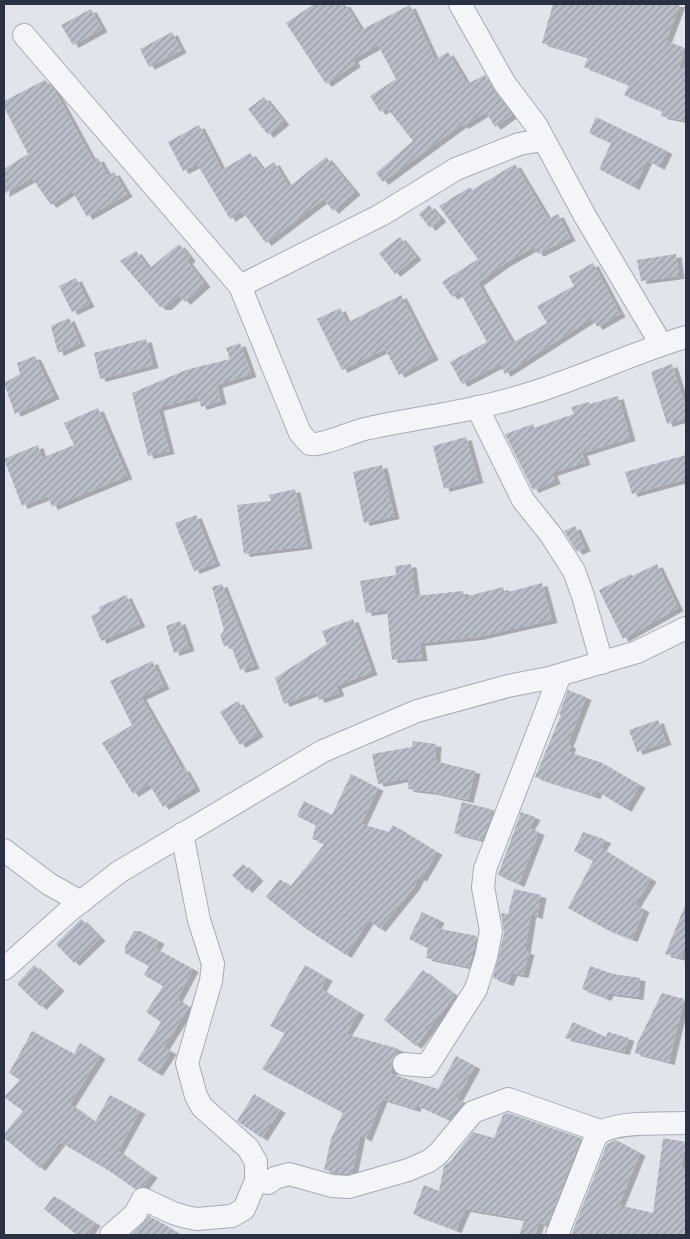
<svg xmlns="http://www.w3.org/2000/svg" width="690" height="1239" viewBox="0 0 690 1239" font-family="'Work Sans',sans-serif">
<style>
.building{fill:url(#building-hatch);filter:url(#shadow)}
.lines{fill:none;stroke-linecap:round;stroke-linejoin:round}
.street-casing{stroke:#a6abb5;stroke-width:24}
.street{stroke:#f4f5f8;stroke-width:22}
</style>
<defs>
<pattern id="building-hatch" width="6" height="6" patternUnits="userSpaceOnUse" patternTransform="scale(1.25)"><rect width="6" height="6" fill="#b8bdc8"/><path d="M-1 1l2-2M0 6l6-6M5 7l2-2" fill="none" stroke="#969aa4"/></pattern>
<filter id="shadow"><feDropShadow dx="5.5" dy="3" stdDeviation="0" flood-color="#0004"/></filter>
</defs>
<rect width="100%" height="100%" fill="#e1e4ea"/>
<g class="building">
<path d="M314 4H345L361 30 410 5 435 60 448 52 467 84 485 75 512 115 495 127 486 112 463 126 462 124 383 182 376 173 413 141 387 108 380 112 370 96 396 79 378 45 353 59 355 64 326 84 286 23Z"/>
<path d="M553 4H680L666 41 685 48 679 68 686 69V121L661 116 662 111 624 95 629 85 584 67 588 57 542 43Z"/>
<path d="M91 9 102 29 73 45 61 25Z"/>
<path d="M172 32 181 50 149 67 140 49Z"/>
<path d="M45 80 55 91 93 161 98 158 108 176 114 172 127 194 87 217 72 191 51 205 32 178 4 194V169L28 154 4 107V101Z"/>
<path d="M264 97 284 122 268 135 248 109Z"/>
<path d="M596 117 667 151 659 167 647 160 634 187 599 169 611 143 589 133Z"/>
<path d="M199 125 222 170 250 153 263 170 274 162 289 187 326 157 355 192 333 211 324 199 266 243 242 211 230 219 197 164 183 171 168 142Z"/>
<path d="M515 164 548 219 558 214 570 238 538 254 534 247 504 264 478 283 512 343 547 323 537 306 574 286 569 276 593 263 620 314 597 327 592 318 505 374 500 364 462 384 450 362 487 342 460 292 452 297 442 282 478 259 439 206 470 187 472 190Z"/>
<path d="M429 205 441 219 430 228 419 214Z"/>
<path d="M400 237 416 257 395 274 379 253Z"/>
<path d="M179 244 190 258 187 261 205 284 185 302 179 295 166 307H160L120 261 136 251 149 269Z"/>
<path d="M676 254 679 276 641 281 637 260Z"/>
<path d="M76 278 89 304 72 312 59 286Z"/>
<path d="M401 295 433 357 399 375 385 349 342 370 317 319 340 308 347 323Z"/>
<path d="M69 318 80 343 58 353 51 326Z"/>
<path d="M146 339 153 365 100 379 94 353Z"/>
<path d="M240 343 251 374 217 385 221 401 201 407 198 397 158 408 169 451 148 456 132 393 186 370 230 359 226 348Z"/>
<path d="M35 356 54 396 15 414 4 383 20 374 17 363Z"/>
<path d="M672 364 686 408V418L667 424 651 372Z"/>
<path d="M618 396 630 438 582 453 585 462 552 473 555 481 533 490 505 434 533 424 534 428 574 414 571 407 589 402 590 404Z"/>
<path d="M98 408 127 476 52 507 48 496 22 506 4 459 38 445 42 458 74 445 64 423Z"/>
<path d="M466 437 478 480 444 489 433 446Z"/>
<path d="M686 455V479L632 494 625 472Z"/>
<path d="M382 465 394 516 364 523 353 472Z"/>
<path d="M295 489 307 546 244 554 237 505 271 501 269 495Z"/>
<path d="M196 515 215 563 194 571 175 523Z"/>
<path d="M575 526 585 548 577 552 564 531Z"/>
<path d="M411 564 415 596 463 591 464 597 503 587 505 593 542 583 552 620 477 637 420 643 422 658 392 660 387 610 366 613 360 581 396 575 395 566Z"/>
<path d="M657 564 678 608 623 639 599 590 631 574 632 576Z"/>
<path d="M222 584 254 666 240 670 231 645 224 646 220 636 224 630 212 587Z"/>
<path d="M126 595 140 624 101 641 91 616 100 611 99 607Z"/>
<path d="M353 619 372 672 336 686 339 693 319 700 316 692 284 704 275 678 327 644 322 631Z"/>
<path d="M180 621 189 648 174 653 166 626Z"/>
<path d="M152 661 164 686 141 697 182 769 184 768 195 788 163 807 149 784 133 794 102 743 132 725 110 681Z"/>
<path d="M568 690 586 697 568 744 571 746 568 752 600 762 640 785 626 809 597 791 595 796 535 777 561 715 559 714Z"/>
<path d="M238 701 258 734 240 745 220 712Z"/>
<path d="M658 720 666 742 637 752 629 730Z"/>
<path d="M413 741 436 744 435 761 475 771 468 800 433 792 408 789 409 778 378 784 372 754 412 747Z"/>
<path d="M351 774 378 788 361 824 389 832 393 825 437 852 421 879 419 877 414 887 380 929 369 920 346 955 305 928 266 897 280 879 290 887 325 843 312 839 316 825 297 816 304 801 332 815Z"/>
<path d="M462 802 494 810 482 840 454 833Z"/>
<path d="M521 812 535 817 529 828 539 832 519 884 498 875Z"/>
<path d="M583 832 606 840 601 848 651 879 635 905 644 909 632 939 608 930 568 908 593 861 574 851Z"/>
<path d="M243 864 258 878 247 890 232 875Z"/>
<path d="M514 889 541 895 537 916 531 914 525 951 529 952 523 975 512 973 508 983 493 978 504 933 501 913 508 914Z"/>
<path d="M686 903V940L681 958 665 954Z"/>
<path d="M422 912 439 920 435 928 477 936 469 967 426 958 428 948 409 939Z"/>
<path d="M81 919 100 938 74 963 56 944Z"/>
<path d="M134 931H140L159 941 155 948 193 969 177 999 189 1007 164 1047 171 1052 157 1073 137 1060 161 1022 146 1012 163 986 144 975 149 966 125 953V947Z"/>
<path d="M34 965 59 988 41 1007 17 984Z"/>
<path d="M305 965 327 978 321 989 359 1012 346 1034 399 1049 391 1062 392 1074 438 1089 456 1056 475 1066 457 1099 463 1101 462 1105 449 1120 416 1105 415 1109 382 1099 366 1139 360 1135 352 1173 348 1174 324 1170 331 1139 343 1113 262 1069 285 1033 270 1026Z"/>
<path d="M590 966 613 974 640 978 638 997 608 993 606 998 582 989Z"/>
<path d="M423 970 455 995 416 1046 384 1020Z"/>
<path d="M662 993 684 999 669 1062 635 1053 637 1044Z"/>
<path d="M573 1022 606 1037 608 1032 629 1038 624 1052 565 1038Z"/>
<path d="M32 1031 74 1054 80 1043 100 1056 70 1104 95 1122 110 1095 140 1111 118 1151 152 1175 144 1186 135 1189 108 1170 60 1142 40 1168 4 1138V1134L23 1111 4 1097 20 1080 9 1073Z"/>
<path d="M254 1094 280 1110 262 1138 237 1121Z"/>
<path d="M508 1113 581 1138 547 1225 539 1223 535 1235H519L525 1219 465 1209 456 1230 413 1214 424 1185 439 1191 444 1166 450 1162 473 1132 494 1138 503 1115Z"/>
<path d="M663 1138 686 1142 681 1168 686 1169V1235H571L607 1144 616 1140 640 1153 619 1205 653 1213Z"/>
<path d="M54 1196 95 1223 87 1235H77L44 1209Z"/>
<path d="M149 1216 160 1222 181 1235H131Z"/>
</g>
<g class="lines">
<g class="street-casing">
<g id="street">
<path d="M460 4 505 84 536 125 585 216 661 344"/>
<path d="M24 35 240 286 300 433 310 444C323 446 353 431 369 428 421 417 474 411 525 395 580 379 631 353 686 337"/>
<path d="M240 286 381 215 456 169 519 144 542 140"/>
<path d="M477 407 523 500 551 535 574 571 583 596 602 663"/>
<path d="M4 850 49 884 81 902"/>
<path d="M4 969 70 910 119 872 323 751 417 711 508 686 549 678 637 652 686 628"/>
<path d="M404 1064 427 1066 476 989 486 957 491 931 483 887 485 869 560 675"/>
<path d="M256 1181 268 1183 275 1178 289 1174 332 1186 349 1187 408 1170 429 1161 438 1154 473 1112 508 1099 600 1131"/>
<path d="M111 1235 135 1214 143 1199 173 1213 186 1217 197 1219 232 1216 244 1209 256 1181V1162L248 1148 202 1107 196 1096 187 1063 211 981 213 964 199 920 182 834"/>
<path d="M557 1235 596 1136C610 1120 664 1124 686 1123"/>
</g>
</g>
<use href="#street" class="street"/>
</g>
<rect width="690" height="1239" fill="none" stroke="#293143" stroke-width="10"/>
</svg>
